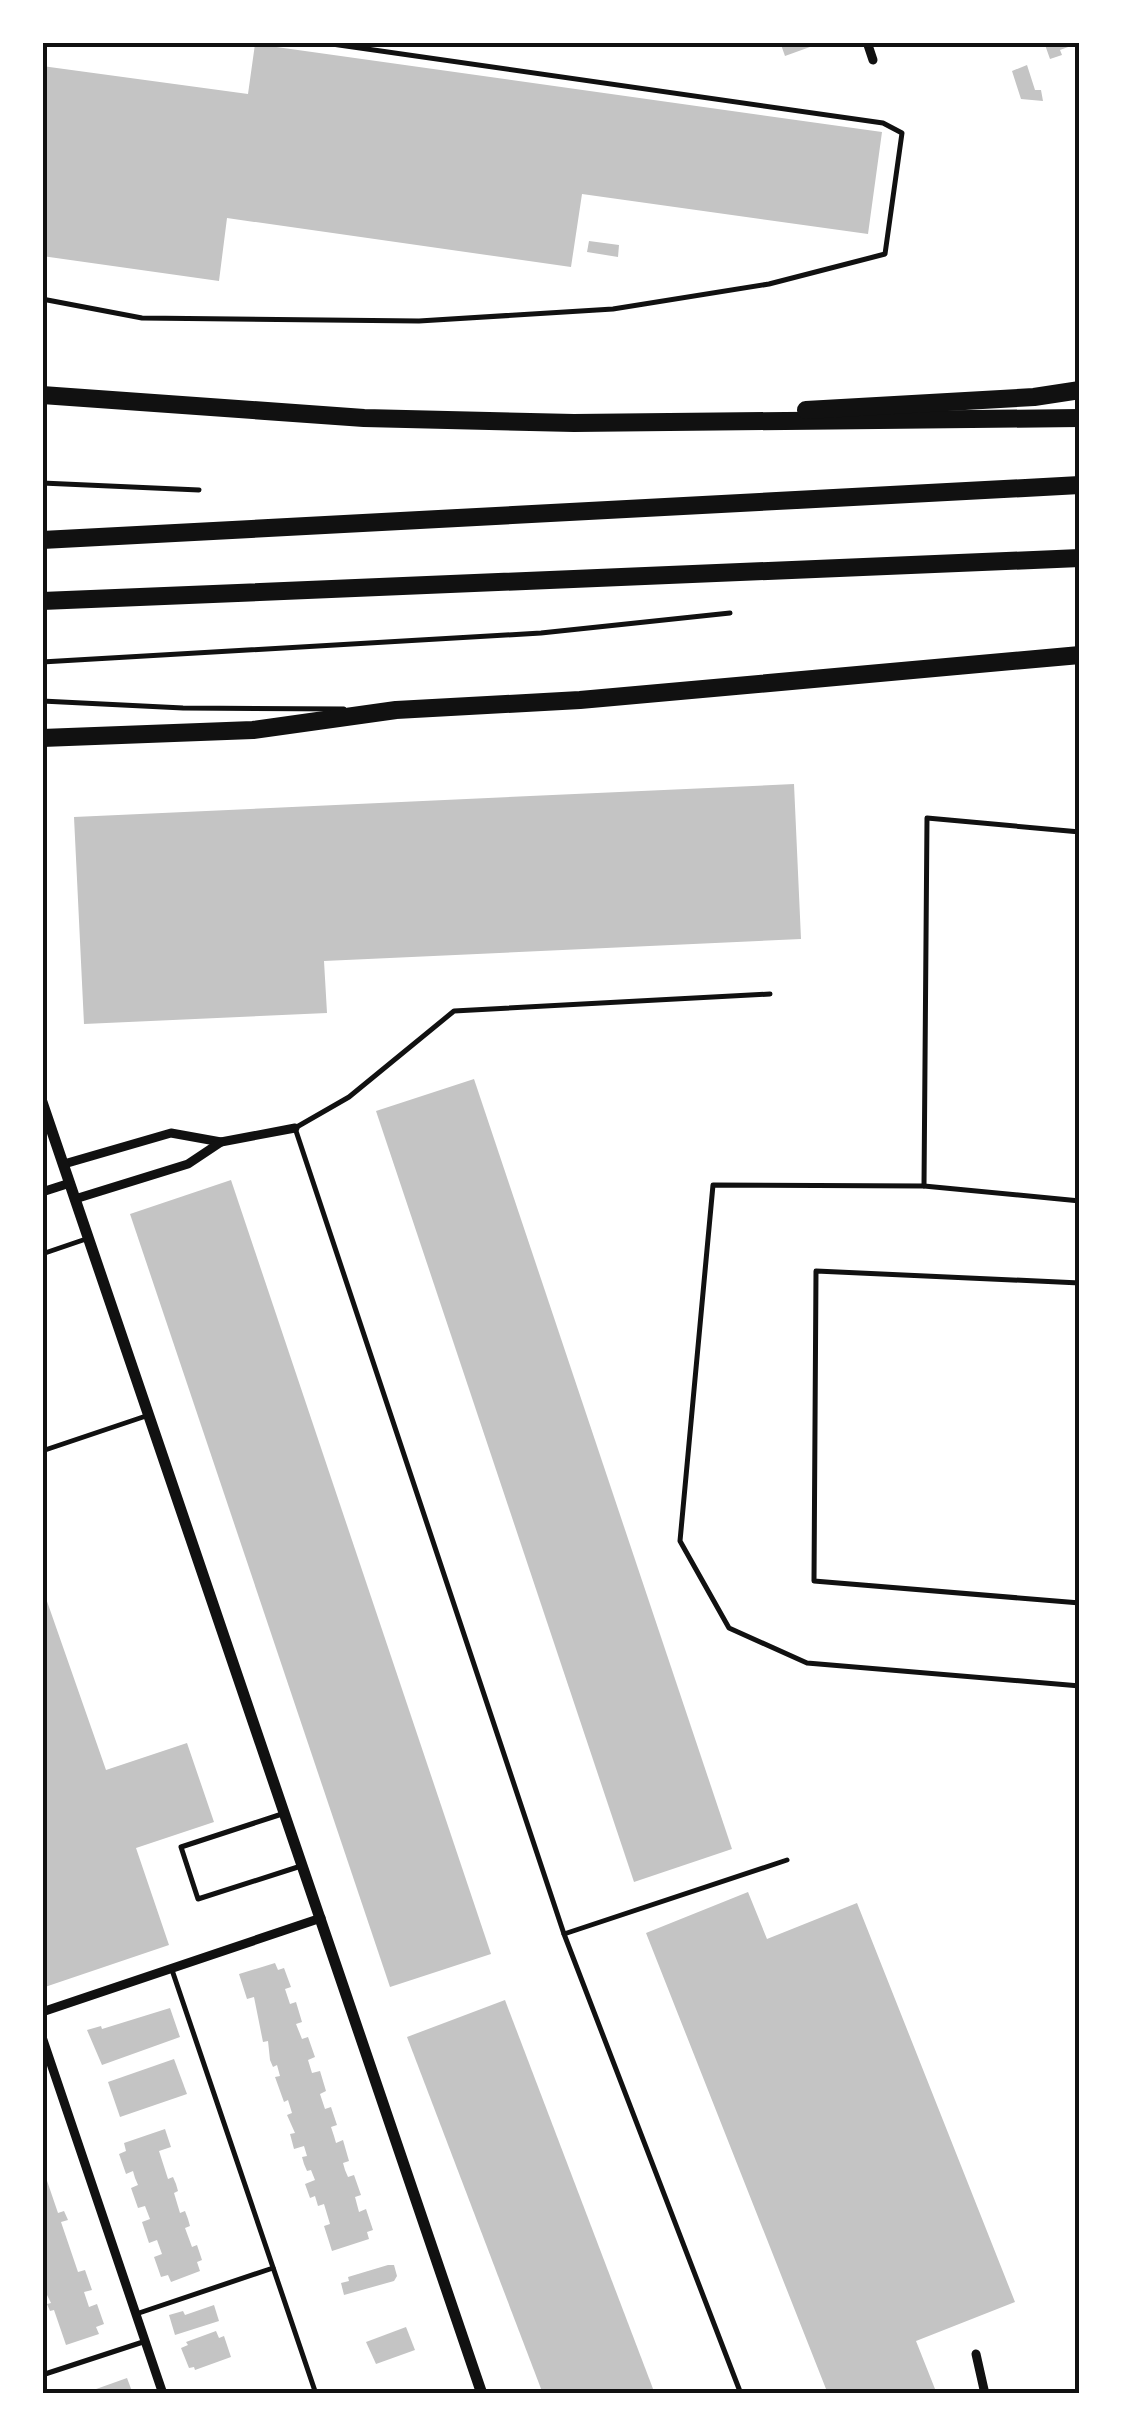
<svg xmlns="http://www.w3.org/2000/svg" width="1122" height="2436" viewBox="0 0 1122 2436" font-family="'Zilla Slab',serif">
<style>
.building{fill:#c4c4c4}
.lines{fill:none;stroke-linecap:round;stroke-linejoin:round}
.service{stroke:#111;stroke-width:5}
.minor{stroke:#111;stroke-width:9}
.tertiary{stroke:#111;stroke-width:11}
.motorway{stroke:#111;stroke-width:18}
.neatline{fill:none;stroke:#111;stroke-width:4}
</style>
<rect width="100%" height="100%" fill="#fff"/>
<g class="building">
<path d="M780 42H821V43L785 56Z"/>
<path d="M1044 42H1079V43L1060 50 1062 55 1050 59Z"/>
<path d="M255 44 882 132 868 234 582 194 571 267 227 218 219 281 42 256V66L248 94Z"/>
<path d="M1027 65 1035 90H1041L1043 101 1021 99 1012 71Z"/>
<path d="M589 241 619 245 618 257 587 252Z"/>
<path d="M794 784 801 939 324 961 327 1013 84 1024 74 817Z"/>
<path d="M474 1079 732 1849 634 1882 376 1111Z"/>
<path d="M231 1180 491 1954 390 1987 130 1214Z"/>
<path d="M42 1587 106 1770 187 1743 214 1822 136 1848 169 1945 42 1988Z"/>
<path d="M748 1892 767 1939 857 1903 1015 2302 916 2341 937 2394H828L646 1933Z"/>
<path d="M275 1963 278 1970 284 1968 291 1987 285 1989 290 2004 296 2002 302 2022 296 2024 302 2039 308 2037 315 2057 308 2060 312 2073 320 2071 326 2091 320 2094 325 2109 331 2107 337 2125 331 2127 334 2136 336 2143 343 2140 349 2161 343 2163 345 2170 348 2177 354 2175 361 2195 355 2197 359 2212 366 2209 373 2230 367 2232 369 2239 332 2251 324 2226 330 2224 324 2204 318 2206 315 2196 310 2198 305 2184 315 2180 311 2170 307 2171 304 2164 302 2157 307 2156 304 2146 294 2149 290 2134 295 2133 287 2115 292 2113 288 2100 284 2102 275 2077 280 2076 277 2065 273 2067 270 2060 268 2041 263 2042 254 1997 247 1999 239 1974Z"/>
<path d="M505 2000 655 2394H543L407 2037Z"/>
<path d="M170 2008 180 2037 102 2065 87 2030 101 2026 102 2029Z"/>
<path d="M174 2059 187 2094 120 2117 108 2082Z"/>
<path d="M165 2129 171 2147 159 2151 168 2179 173 2177 176 2184 178 2191 174 2193 180 2213 185 2211 188 2219 190 2226 185 2228 192 2247 197 2245 202 2260 197 2262 200 2271 171 2282 168 2275 161 2277 154 2257 162 2254 157 2240 149 2243 142 2222 150 2219 145 2206 138 2208 131 2188 138 2185 135 2178 133 2171 126 2174 119 2154 126 2151 124 2143Z"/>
<path d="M43 2169 58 2213 64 2211 68 2220 61 2222 78 2272 85 2270 92 2290 84 2292 89 2307 97 2304 104 2324 96 2327 99 2334 66 2345 54 2310 50 2311 47 2304 51 2303 42 2285Z"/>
<path d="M388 2265H394L397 2276 394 2281 344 2295 341 2283 349 2281 348 2277Z"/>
<path d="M214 2305 219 2321 175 2335 169 2315 183 2311 185 2315Z"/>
<path d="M406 2327 415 2350 376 2364 366 2342Z"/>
<path d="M216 2331 219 2338 224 2336 231 2357 195 2370 194 2367 189 2368 181 2348 188 2345 186 2342Z"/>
<path d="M127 2378 133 2394H85V2393Z"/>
</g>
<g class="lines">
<g class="service">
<path d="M42 299 142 318 419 321 613 309 769 284 885 254 902 133 883 123 318 42"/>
<path d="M42 483 199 490"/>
<path d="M42 662 541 633 730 613"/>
<path d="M42 701 183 708 344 709"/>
<path d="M1080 832 927 818 924 1186 713 1185 680 1541 729 1628 807 1663 1080 1686"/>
<path d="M924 1186 1080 1201"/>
<path d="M42 1254 86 1239"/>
<path d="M1080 1283 816 1271 814 1581 1080 1603"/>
<path d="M42 1451 146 1416"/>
<path d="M282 1814 181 1847 198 1899 301 1866"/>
<path d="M564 1934 787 1860"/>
<path d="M172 1970 316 2394"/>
<path d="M136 2314 273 2268"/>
<path d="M42 2375 146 2341"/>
<path d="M741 2394 564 1934 295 1128 349 1097 454 1011 770 994"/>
</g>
<g class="minor">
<path d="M867 42 873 60"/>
<path d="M64 1164 171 1133 221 1142 295 1128"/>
<path d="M42 1192 70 1183"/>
<path d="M75 1199 188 1164 221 1142"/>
<path d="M42 2012 321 1918"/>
<path d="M42 2037 163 2394"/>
<path d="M976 2354 985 2394"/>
</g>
<path class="tertiary" d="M42 1102 482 2394"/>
<g class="motorway">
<path d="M42 395 364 418 574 423 1080 418"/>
<path d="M806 410 1034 397 1080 390"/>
<path d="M42 540 1080 485"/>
<path d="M42 601 1080 558"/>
<path d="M42 738 253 730 396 710 580 700 1080 655"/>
</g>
</g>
<rect width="1122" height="2436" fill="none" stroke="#ffffff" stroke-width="90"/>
<rect x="45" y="45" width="1032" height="2346" class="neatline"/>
</svg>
